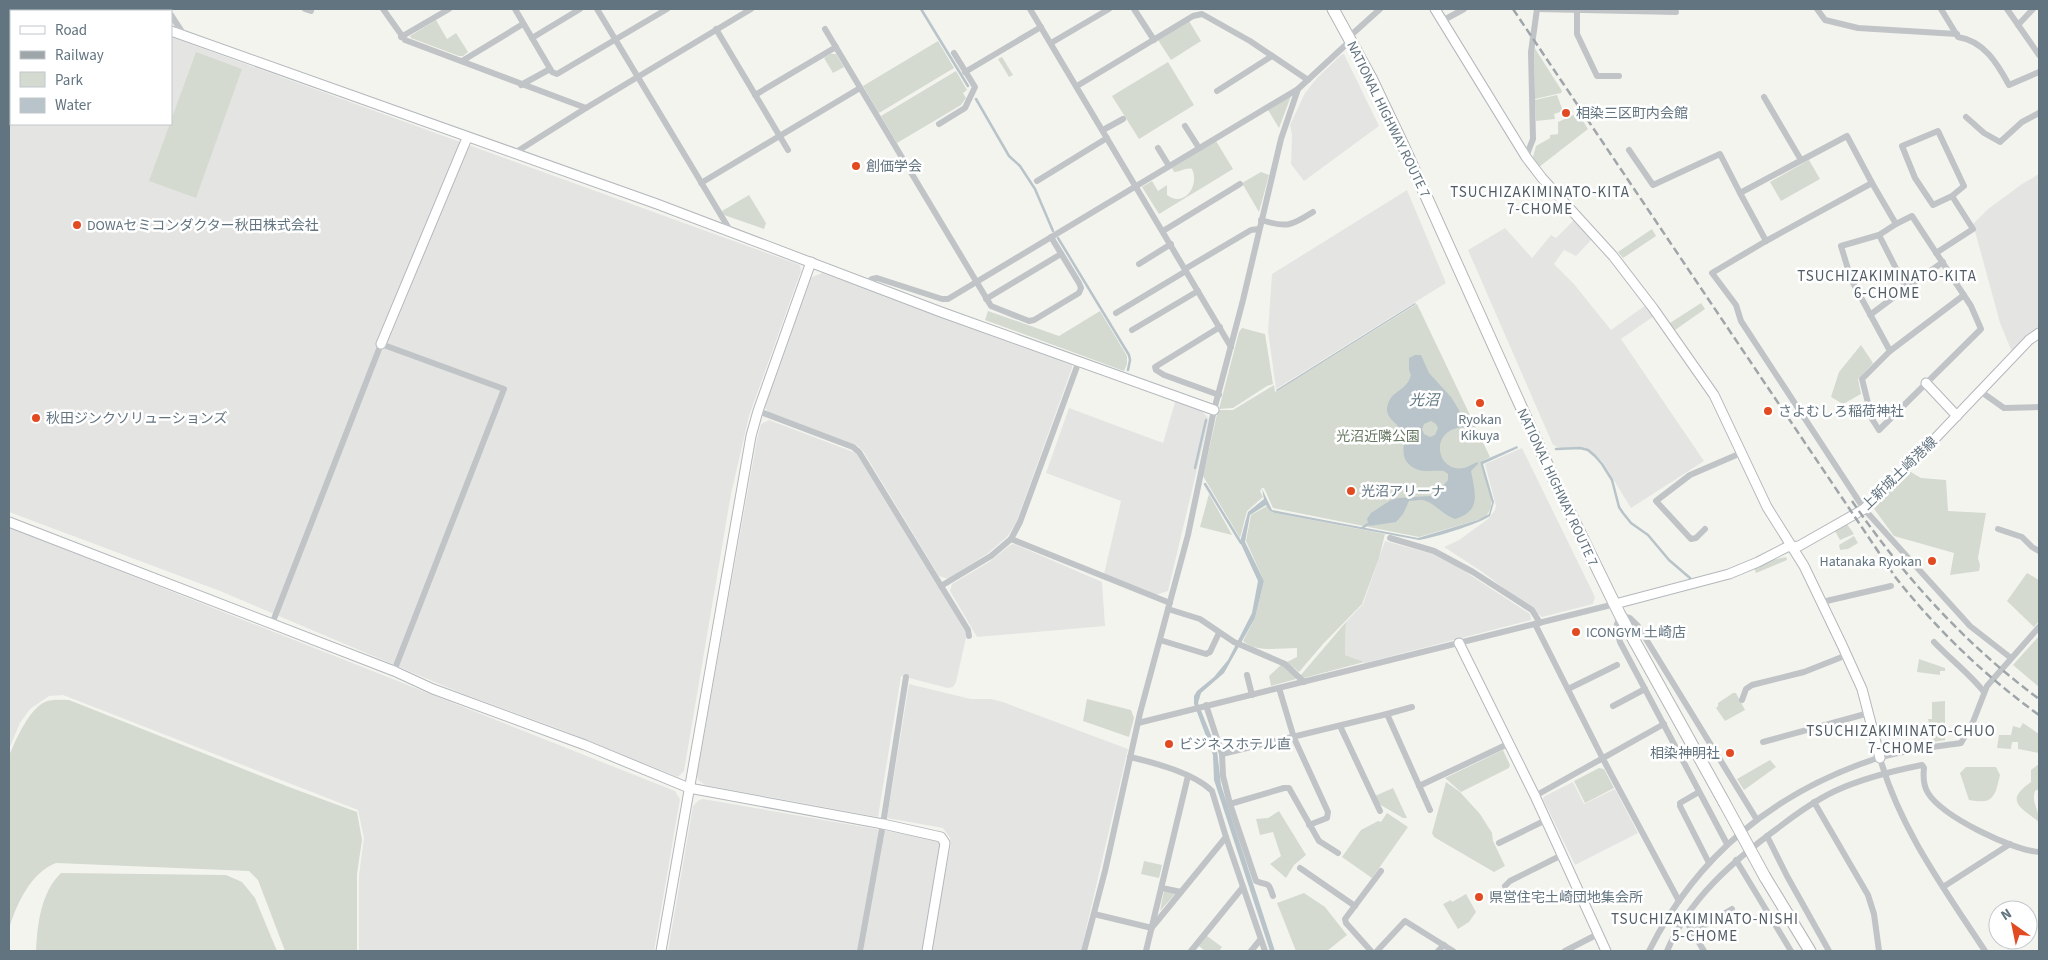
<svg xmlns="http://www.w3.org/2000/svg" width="2048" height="960" viewBox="0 0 2048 960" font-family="'Source Sans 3','Noto Sans JP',sans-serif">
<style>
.built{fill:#e4e5e3}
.green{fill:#d4dad0}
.water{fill:#b8c4c9;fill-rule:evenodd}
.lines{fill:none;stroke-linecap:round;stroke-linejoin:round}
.stream{stroke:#b8c4c9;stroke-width:2.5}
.secondary-casing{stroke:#b2b8bc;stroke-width:11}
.highway-casing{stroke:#b3b6b9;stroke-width:13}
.street{stroke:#c0c4c7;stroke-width:6}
.secondary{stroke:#fff;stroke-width:9}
.highway{stroke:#fff;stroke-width:11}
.rail{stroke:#9fa6aa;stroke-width:2.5;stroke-dasharray:8 4;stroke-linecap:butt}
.highway-bridge-casing{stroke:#b3b6b9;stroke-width:13;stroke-linecap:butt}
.highway-bridge{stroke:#fff;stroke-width:11}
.poi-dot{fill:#e24a21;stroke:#fff;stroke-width:2}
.labels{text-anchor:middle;stroke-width:5;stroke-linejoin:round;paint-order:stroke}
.poi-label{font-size:14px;fill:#627480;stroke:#fff;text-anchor:start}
.street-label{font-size:14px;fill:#627480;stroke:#fff}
.park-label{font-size:14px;fill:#667861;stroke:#fff}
.neighbourhood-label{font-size:15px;letter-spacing:1px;fill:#505c65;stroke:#fff}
.water-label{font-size:15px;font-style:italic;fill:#5e767f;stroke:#fff}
</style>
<rect width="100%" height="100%" fill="#f4f4ef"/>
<g class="built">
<path d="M9 9H93L100 11H11V124H171V37L800 265 801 271 749 416 731 494 684 771 678 777 562 730 463 694 220 591 9 512Z"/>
<path d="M1344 54 1379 126 1304 181 1291 164 1292 135 1290 125 1305 93 1317 78 1341 55Z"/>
<path d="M2039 174V327L2012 352 2000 323 1973 224 1988 209 2022 184Z"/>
<path d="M1407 190 1446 283 1276 389 1268 331 1272 274Z"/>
<path d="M1575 219 1593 238 1576 256 1564 250 1554 264 1574 284 1611 330 1646 305 1654 316 1621 339 1704 461 1631 508 1602 461 1589 451 1582 448H1560L1553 445 1468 250 1505 228 1532 258 1551 235 1556 238Z"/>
<path d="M822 273 1070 362 1072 365V368L1016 523 1007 537 987 554 948 579 939 576 863 451 858 446 768 412 765 408 764 404 808 282 812 277Z"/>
<path d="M1176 399 1201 410 1209 419 1208 423 1168 591 1156 595 1104 574 1121 501 1046 473 1069 408 1163 443Z"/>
<path d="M769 420 856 453 965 631 966 638 956 682 953 687 948 688 901 676 878 817 705 785 698 780 697 775 757 439 761 424Z"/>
<path d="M1522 448 1595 597 1593 604 1542 617 1481 571 1444 547 1459 540 1488 519 1495 510 1496 506 1485 464Z"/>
<path d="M9 527 675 791 680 799 654 951H359V875L364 838 358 810 63 695 49 696 30 709 20 723 9 749Z"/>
<path d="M1385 541 1433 554 1455 565 1530 614 1531 620 1365 663 1345 655 1346 622 1363 604Z"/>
<path d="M1014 544 1102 582 1105 626 977 637 950 591 952 584 989 562 1010 545Z"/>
<path d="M909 684 971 699H991L1003 702 1128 749 1081 951H930L951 844 950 838 943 828 887 818Z"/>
<path d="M1573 782 1584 804 1615 789 1638 833 1575 865 1543 799 1545 796Z"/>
<path d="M703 799 933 839 942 844 922 951H668L693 806 699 800Z"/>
</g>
<g class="green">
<path d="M436 20 447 39 456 33 468 52 463 56H459L411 38 410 36Z"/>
<path d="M1189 21 1201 41 1171 60 1158 40Z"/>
<path d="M938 41 954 68 879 113 863 86Z"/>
<path d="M1534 47 1562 91 1561 93 1535 99Z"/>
<path d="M196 52 242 69 196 198 149 181Z"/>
<path d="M830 54H836L844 67 833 73 824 58Z"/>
<path d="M1002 57 1013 75 1009 77 998 59Z"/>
<path d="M1168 62 1194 105 1139 139 1112 96Z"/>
<path d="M956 71 967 90 963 93 966 98 961 105 897 143 881 116Z"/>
<path d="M1557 95 1563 111 1554 114 1555 119 1536 121 1535 100Z"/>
<path d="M1291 96 1279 128 1268 110Z"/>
<path d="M1578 113 1588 129 1539 167 1533 157 1536 146 1550 138V135L1558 134V122Z"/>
<path d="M1216 141 1233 169 1159 214 1142 187 1152 181 1158 191 1167 185V195C1184 208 1200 186 1192 169 1186 167 1181 172 1174 172L1172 168Z"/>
<path d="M1809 160 1820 179 1781 201 1770 182Z"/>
<path d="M1261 172 1269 175 1259 212 1242 183Z"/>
<path d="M749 195 766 223 764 229 724 215 722 211Z"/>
<path d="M1652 229 1656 236 1623 258 1618 252Z"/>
<path d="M1701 303 1705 309 1675 330 1670 323Z"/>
<path d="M1417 304 1490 457 1480 462C1485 478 1502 509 1481 519L1419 537 1273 508 1264 488H1262L1260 491 1263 497 1247 511 1240 538 1203 476 1218 410H1233L1274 385 1275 392Z"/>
<path d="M988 311 1059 336 1100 311 1127 356V364L1124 371 985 320Z"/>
<path d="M1242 328 1265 334 1273 384 1267 386 1233 408 1219 409 1239 332Z"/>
<path d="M1861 345 1873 363 1858 379 1861 394 1843 404 1831 397 1839 372Z"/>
<path d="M1909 471 1921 478 1946 480 1948 511 1986 513 1978 558 1980 565 1979 571 1950 575 1954 553 1894 536 1872 506 1895 487Z"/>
<path d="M1209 494 1232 535 1200 527Z"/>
<path d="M1267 506 1270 511 1275 513 1385 534 1379 558 1362 604 1323 644 1299 672 1287 662 1297 657V648C1279 648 1257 653 1243 641L1255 618 1264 581 1246 541 1251 515Z"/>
<path d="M1847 524 1854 534 1840 540 1835 531Z"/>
<path d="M1854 536 1858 543 1848 549 1840 550 1839 545Z"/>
<path d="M1786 557 1787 560 1756 573 1754 568 1772 560Z"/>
<path d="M2027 573 2039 580 2038 592 2039 594V621L2034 627 2007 601Z"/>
<path d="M1346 622 1345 655 1364 662 1304 678 1300 676Z"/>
<path d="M2039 636V687L2013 665Z"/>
<path d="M1919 659 1945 668V671H1940V675L1917 672Z"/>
<path d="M1282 664 1296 677V679L1271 686 1269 676Z"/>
<path d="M1733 693H1736L1745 710 1725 721 1716 708 1718 706V703Z"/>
<path d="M1087 699 1131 710 1134 718 1129 737 1083 721Z"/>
<path d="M69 700 289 787 357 812 362 840 357 874V951H285L258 880 249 871 56 863C31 872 16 905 9 929V756C15 741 29 709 45 702 51 699 62 700 69 700Z"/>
<path d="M1945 701V740L1933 742 1928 719H1932V702Z"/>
<path d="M2023 723 2039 734V753L2018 749V742H2012L2011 749 1997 748 1999 735H2011L2013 726 2020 728Z"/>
<path d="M1503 750 1510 765 1509 768 1461 792 1445 778Z"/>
<path d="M1770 760 1776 767 1744 790 1737 779Z"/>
<path d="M2039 764V789L2035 791C2031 802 2039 809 2039 822 2020 807 2004 801 2031 782V770Z"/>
<path d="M1966 767H1996L2000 775C1995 796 1994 805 1969 800L1960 773Z"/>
<path d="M1599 768 1604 769 1614 788 1585 803 1574 781Z"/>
<path d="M1446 782 1460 792 1480 814 1492 833 1493 841 1505 866 1494 872 1434 837 1432 833Z"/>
<path d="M1393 788 1407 818H1403L1379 804 1375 796Z"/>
<path d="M1279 811 1306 855 1294 865 1286 878 1270 864 1281 856 1273 832 1260 835 1256 819 1268 818Z"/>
<path d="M1387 813 1408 827 1372 878 1342 857 1361 830 1378 821 1381 822Z"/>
<path d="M1144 861 1162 865 1159 878 1141 874Z"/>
<path d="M61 873 226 875 242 882 255 898 277 951H36C37 925 41 892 61 873Z"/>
<path d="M1164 891 1176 893 1160 911Z"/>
<path d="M1304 893 1325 907 1347 935 1327 951H1296L1277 903Z"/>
<path d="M1466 894 1476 912 1469 922 1458 929 1443 904 1451 900 1452 902Z"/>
<path d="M1207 936 1222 947 1219 951H1205L1199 946Z"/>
</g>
<g class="water">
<path d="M1415 303 1416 304 1277 391 1276 390Z"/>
<path d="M1415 355H1421L1429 373 1451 397 1465 420 1464 427C1428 429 1436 473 1464 468 1469 467 1473 463 1478 462V464L1471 471C1475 493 1482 511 1455 519 1442 514 1435 504 1426 501 1421 499 1413 501 1409 501L1403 514 1396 522 1369 526 1367 519 1371 513 1391 500 1398 498 1430 496 1437 493 1448 480V474L1444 471C1435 470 1422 473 1414 468 1397 458 1407 445 1402 433 1398 421 1383 419 1388 404 1392 390 1407 391 1411 375L1409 370V358ZM1431 421 1436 424 1438 428 1435 435 1430 437 1424 434 1422 429 1424 424Z"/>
<path d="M1517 446 1518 448 1483 464 1494 502 1490 516C1479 524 1433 538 1419 540L1275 513 1270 511 1266 505 1250 515 1245 542 1264 581 1255 618 1224 673 1201 693 1198 703 1217 750 1221 785 1275 951H1270L1214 780 1213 755 1194 704V696L1197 691 1214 677 1228 660 1252 613 1258 581 1240 542 1248 512 1264 499 1262 489 1272 510 1418 538 1478 520 1489 514 1492 503 1480 462Z"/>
</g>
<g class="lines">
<g class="stream">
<path d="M921 9 968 86"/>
<path d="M976 99 1009 156 1020 166 1035 189 1053 231"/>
<path d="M1058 238 1129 355 1130 360 1128 370"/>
<path d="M1556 449 1580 448 1588 450 1595 456 1602 464 1612 480 1619 507 1623 513 1631 523 1648 535 1669 560 1690 578"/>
<path d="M1195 468 1206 420"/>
<path d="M1205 484 1241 543"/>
<path d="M1362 528 1368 524"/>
</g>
<g class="secondary-casing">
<g id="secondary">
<path d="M108 9 115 11"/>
<path d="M1435 9 1526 157 1542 178 1613 256 1653 308 1714 395 1767 507 1804 566 1842 645 1862 689 1880 758"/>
<path d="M171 31 657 204 941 312 1214 410"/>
<path d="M381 344 467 138"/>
<path d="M1926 383 1957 416"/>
<path d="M9 522 394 671 433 689 585 745 689 788 883 824 941 837 945 843 927 951"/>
<path d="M1615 604 1729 574 1758 562 1787 547 1799 546 1864 509 1927 447 2029 340 2039 333"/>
<path d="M1459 643 1535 796 1606 951"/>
<path d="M661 951 751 436 758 411 811 262"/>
</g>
</g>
<g class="highway-casing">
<g id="highway">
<path d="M1333 9 1372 80 1403 145 1555 482 1620 615 1724 802"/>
<path d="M1765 877 1810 951"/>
</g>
</g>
<g class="street">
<path d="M167 9 169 11"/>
<path d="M305 9 311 11"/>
<path d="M383 9 405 40 586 108"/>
<path d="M515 9 552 72 557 74 667 9"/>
<path d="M597 9 731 232"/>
<path d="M1030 9 1231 347"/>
<path d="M1134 9 1154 40"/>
<path d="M1537 9 1676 12"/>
<path d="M1817 9 1825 20 1858 28 1957 34"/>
<path d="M1941 9 1958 37C1984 41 1997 63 2009 85L2039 72"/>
<path d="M2007 9 2039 55"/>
<path d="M1577 10V34L1597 76H1619"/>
<path d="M171 15 184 35"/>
<path d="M1442 21 1464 9"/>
<path d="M2018 25 2033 9"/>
<path d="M716 29 788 150"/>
<path d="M825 29 991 306 1029 321 1034 320 1079 293 1081 288 1079 283 1051 237"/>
<path d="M401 37 449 9"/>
<path d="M1349 37 1380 9"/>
<path d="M532 38 580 9"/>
<path d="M1051 43 1109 9"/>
<path d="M462 61 523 24"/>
<path d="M965 72 1041 27"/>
<path d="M521 85 550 69"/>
<path d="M1077 86 1193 16 1202 14 1250 41 1308 80"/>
<path d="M1217 91 1272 56"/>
<path d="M755 95 836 47"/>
<path d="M1764 97 1801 160"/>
<path d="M1966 117 1984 133 2000 142 2022 122 2039 113"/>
<path d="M939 124 965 108 975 87 954 53"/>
<path d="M1185 126 1199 148"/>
<path d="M1103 130 1123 119"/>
<path d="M1847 136 1872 183 1766 241 1740 193Z"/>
<path d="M1158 148 1169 166"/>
<path d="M1629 150 1653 185 1720 154 1740 193"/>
<path d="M513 154 586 108 751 9"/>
<path d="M1526 157 1533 139 1531 52 1537 9"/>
<path d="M1037 181 1107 138"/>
<path d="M701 183 860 88"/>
<path d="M1261 220C1287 228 1291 226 1313 212"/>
<path d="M1163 231 1240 184"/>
<path d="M1879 235 1896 224"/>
<path d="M1766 241 1712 273 1736 305 1741 321 1864 509 1970 626 2011 658"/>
<path d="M1936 253 1973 229 1952 196 1933 205 1915 178 1902 146 1938 131 1964 186 1952 196"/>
<path d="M1139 264 1171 244"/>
<path d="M1185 269 1251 230 1259 229"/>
<path d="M866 283 872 279 877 278 942 299H948L1298 89 1351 40"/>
<path d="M1906 288 1943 262"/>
<path d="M986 299 1061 254"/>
<path d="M1116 313 1186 271"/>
<path d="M1870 315 1906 288 1879 235 1841 246 1851 279 1890 351 1862 379 1872 419 1879 430 1981 329 1971 306 1912 216 1896 224 1872 183"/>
<path d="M1132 330 1198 291"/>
<path d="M1890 351 1964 295"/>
<path d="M1980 391 2004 408 2039 407"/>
<path d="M1219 395 1164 375 1156 370 1155 367 1220 327"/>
<path d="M758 411 853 447 859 452 968 630 969 636"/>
<path d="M1705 529 1696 538 1691 539 1656 501 1690 475 1741 453"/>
<path d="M1998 529 2022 537 2032 547 2039 551"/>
<path d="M1390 538 1434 551 1473 572 1532 610 1540 623"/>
<path d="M1011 539 1170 603"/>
<path d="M941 586 991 556 1011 539 1020 522 1079 361"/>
<path d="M1822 602 1891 586"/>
<path d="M1168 609 1200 619 1234 642 1285 664 1304 682"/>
<path d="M272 624 381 344 504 389 394 671"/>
<path d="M1535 624 1603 759 1679 901"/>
<path d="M1160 640 1206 654 1210 652 1218 635"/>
<path d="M1934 642C1950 659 1970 674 1984 692"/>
<path d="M1247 675 1252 695"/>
<path d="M1279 688 1294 738 1328 812 1327 818 1309 825"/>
<path d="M1568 689 1617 665"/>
<path d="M1742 700 1746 689 1752 685 1804 672 1847 655"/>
<path d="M1206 705 1222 754 1223 776 1230 804 1256 881C1269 887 1267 879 1273 896"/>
<path d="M1613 706 1645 689"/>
<path d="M1387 714 1412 707"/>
<path d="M1138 723 1615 604"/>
<path d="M1340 726 1380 811"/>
<path d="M1763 742 1869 713"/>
<path d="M1222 754 1387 714 1430 810"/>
<path d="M1130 757C1155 763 1194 773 1212 791L1226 837 1265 951"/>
<path d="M1880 758C1900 829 1945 890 1985 951"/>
<path d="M1419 786 1510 743"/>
<path d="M1699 792 1680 803V806L1709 863"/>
<path d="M1535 796 1664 724"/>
<path d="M1814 802 1868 895 1874 914 1879 951"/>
<path d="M1230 804 1284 788H1289L1319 841 1338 853"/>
<path d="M1767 836 1787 876 1829 951"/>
<path d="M1499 843 1546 820"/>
<path d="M1727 844 1620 642 1616 628 1620 615 1630 618 1638 626 1757 820"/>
<path d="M1736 860 1791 951"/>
<path d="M1300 868 1355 906"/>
<path d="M1505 886 1510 881 1562 855"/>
<path d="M1943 887 2010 844"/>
<path d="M1162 888 1181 892"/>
<path d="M1094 914 1152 928"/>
<path d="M1685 919 1704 951"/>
<path d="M1154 925 1226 837"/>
<path d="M1693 932 1732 909"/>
<path d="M860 951 883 824 906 677"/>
<path d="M1084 951 1105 871 1140 713 1188 535 1214 410 1243 300 1281 139 1298 89"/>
<path d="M1146 951 1188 776"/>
<path d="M1191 951 1243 887"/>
<path d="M1251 951 1260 940"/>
<path d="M1371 951 1346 923 1345 919 1381 871"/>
<path d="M1377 951 1405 921 1453 951"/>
<path d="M1438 951 1444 945"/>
<path d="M1565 951 1598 934"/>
<path d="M1649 951C1697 855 1776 791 1878 758 1905 750 1934 747 1961 743L1973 722 1987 686 2039 627"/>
<path d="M1667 951C1689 899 1733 861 1778 828 1796 814 1814 801 1835 791 1863 778 1892 771 1922 765L1924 768C1923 777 1923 785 1928 793 1943 817 2012 850 2039 852"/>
</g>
<use href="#secondary" class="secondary"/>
<use href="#highway" class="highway"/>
<g class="rail">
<path d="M1513 9 1896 578C1938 631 1985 676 2039 715"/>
<path d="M1852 501C1904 577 1965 644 2039 699"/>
</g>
<g class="highway-bridge-casing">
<path id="highway-bridge" d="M1724 802 1765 877"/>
</g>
<use href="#highway-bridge" class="highway-bridge"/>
</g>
<g class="poi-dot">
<circle cx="1566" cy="113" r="5"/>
<circle cx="856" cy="166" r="5"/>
<circle cx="77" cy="225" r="5"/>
<circle cx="1480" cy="403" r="5"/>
<circle cx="1768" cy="411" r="5"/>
<circle cx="36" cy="418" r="5"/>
<circle cx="1351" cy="491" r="5"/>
<circle cx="1932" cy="561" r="5"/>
<circle cx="1576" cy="632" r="5"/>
<circle cx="1169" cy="744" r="5"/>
<circle cx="1730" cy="753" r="5"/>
<circle cx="1479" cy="897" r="5"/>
</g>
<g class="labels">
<g class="poi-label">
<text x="1576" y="118">相染三区町内会館</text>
<text x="866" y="171">創価学会</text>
<text x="87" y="230">DOWAセミコンダクター秋田株式会社</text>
<text x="1778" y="416">さよむしろ稲荷神社</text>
<text x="46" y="423">秋田ジンクソリューションズ</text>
<text x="1480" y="424" text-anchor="middle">Ryokan<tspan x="1480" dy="16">Kikuya</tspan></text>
<text x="1361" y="496">光沼アリーナ</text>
<text x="1922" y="566" text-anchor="end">Hatanaka Ryokan</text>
<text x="1586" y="637">ICONGYM 土崎店</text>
<text x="1179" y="749">ビジネスホテル直</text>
<text x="1720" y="758" text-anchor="end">相染神明社</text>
<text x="1489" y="902">県営住宅土崎団地集会所</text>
</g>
<g class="street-label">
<text transform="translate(1389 119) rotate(64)" y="5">NATIONAL HIGHWAY ROUTE 7</text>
<text transform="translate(1899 473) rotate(-44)" y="5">上新城土崎港線</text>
<text transform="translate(1558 487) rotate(65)" y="5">NATIONAL HIGHWAY ROUTE 7</text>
</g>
<g class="park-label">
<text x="1378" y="441">光沼近隣公園</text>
</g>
<g class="neighbourhood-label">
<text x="1540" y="197">TSUCHIZAKIMINATO-KITA<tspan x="1540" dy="17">7-CHOME</tspan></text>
<text x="1887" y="281">TSUCHIZAKIMINATO-KITA<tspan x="1887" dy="17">6-CHOME</tspan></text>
<text x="1901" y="736">TSUCHIZAKIMINATO-CHUO<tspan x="1901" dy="17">7-CHOME</tspan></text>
<text x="1705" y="924">TSUCHIZAKIMINATO-NISHI<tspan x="1705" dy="17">5-CHOME</tspan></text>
</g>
<g class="water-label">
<text x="1424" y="405">光沼</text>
</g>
</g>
<rect width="2048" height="960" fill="none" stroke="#627480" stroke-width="20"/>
<rect x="10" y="10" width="162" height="115" fill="#ffffff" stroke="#c0c7cc"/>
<rect x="20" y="26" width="25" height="8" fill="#ffffff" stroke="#c0c7cc"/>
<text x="55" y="35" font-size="15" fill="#627480">Road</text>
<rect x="20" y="51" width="25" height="8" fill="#9fa6aa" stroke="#c0c7cc"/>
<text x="55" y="60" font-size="15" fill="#627480">Railway</text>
<rect x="20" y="72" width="25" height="15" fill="#d4dad0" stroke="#c0c7cc"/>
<text x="55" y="85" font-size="15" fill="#627480">Park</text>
<rect x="20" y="98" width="25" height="15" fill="#b8c4c9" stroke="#c0c7cc"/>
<text x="55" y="110" font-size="15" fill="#627480">Water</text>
<g transform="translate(2013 925) rotate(327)"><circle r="24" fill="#ffffff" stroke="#c0c7cc"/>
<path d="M0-4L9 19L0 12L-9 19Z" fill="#e24a21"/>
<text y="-8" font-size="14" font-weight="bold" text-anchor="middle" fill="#627480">N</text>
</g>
</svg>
